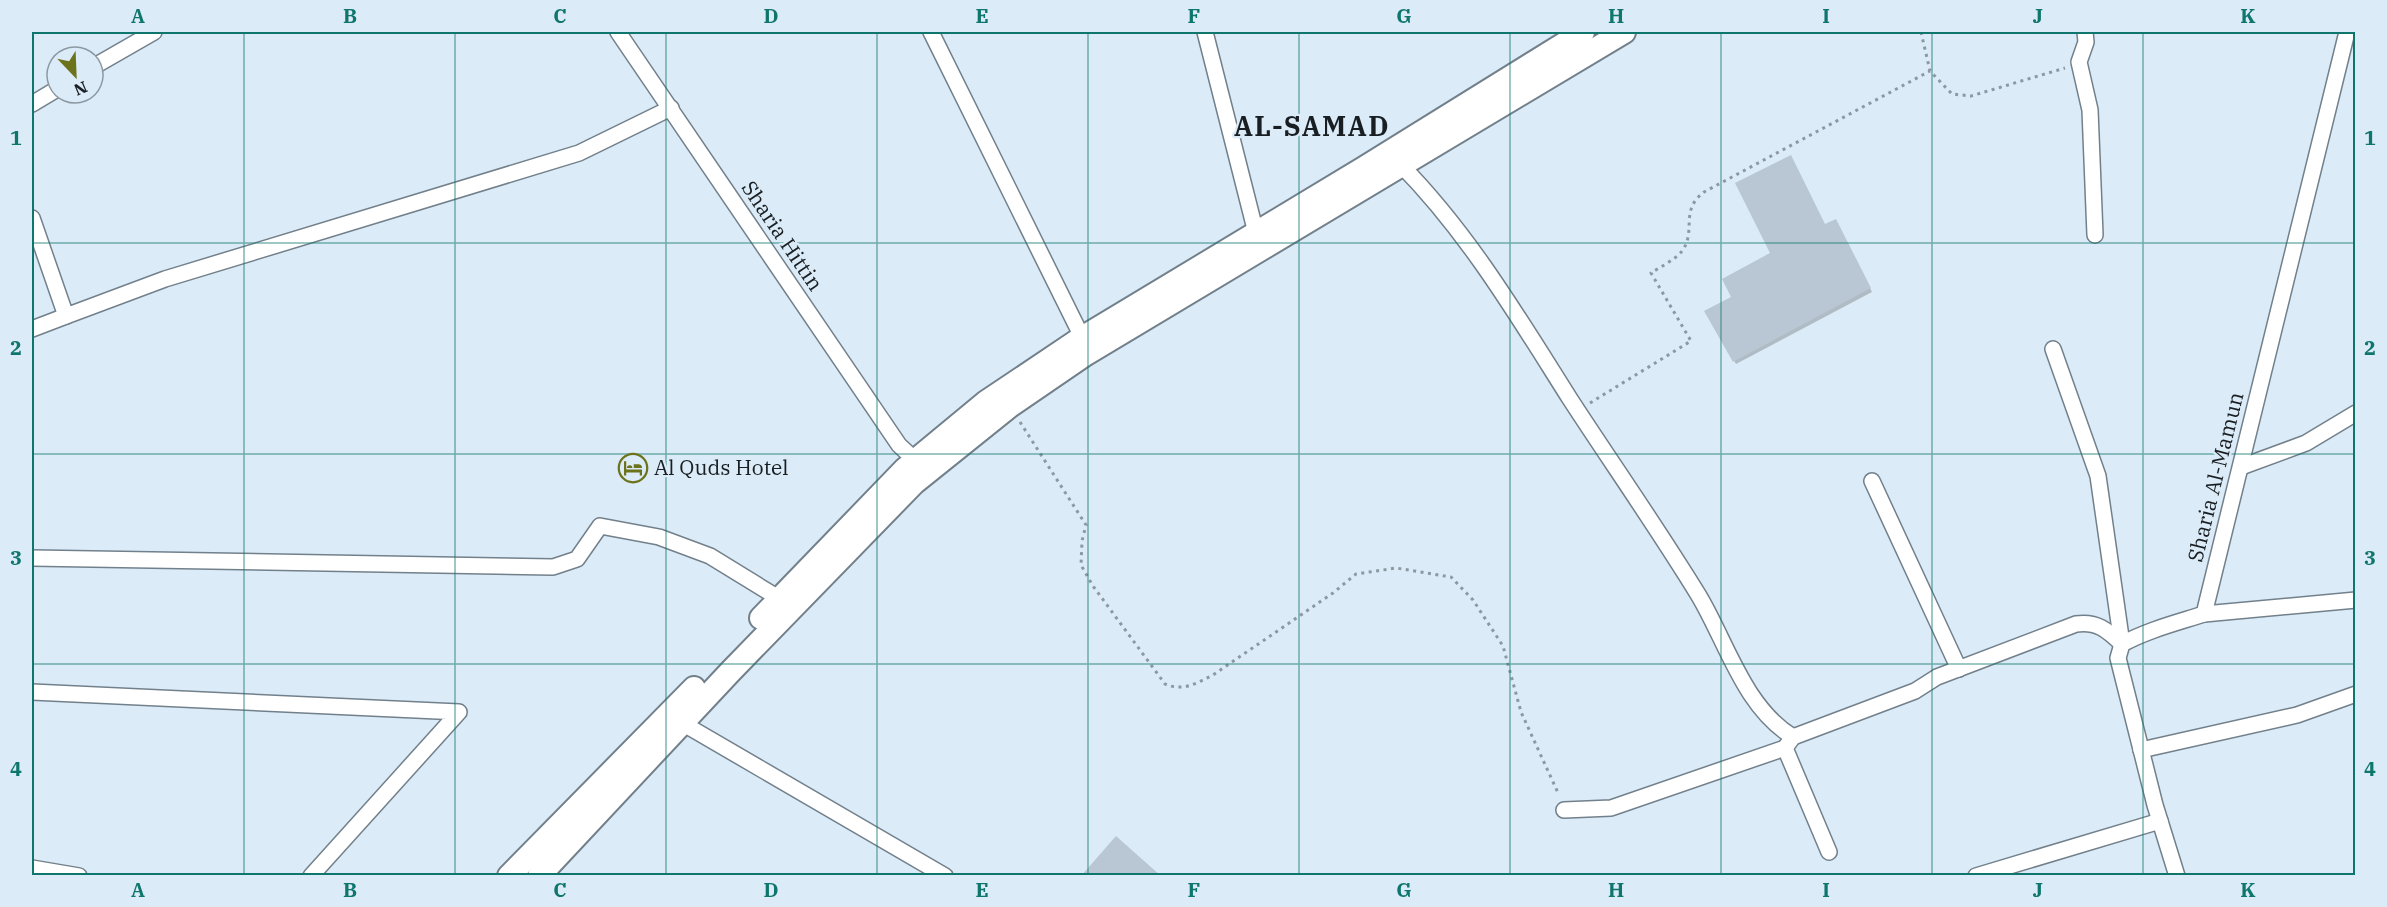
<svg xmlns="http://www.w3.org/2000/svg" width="2387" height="907" viewBox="0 0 2387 907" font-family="'IBM Plex Serif',serif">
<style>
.shadow{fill:#0003}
.building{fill:#b8c7d3}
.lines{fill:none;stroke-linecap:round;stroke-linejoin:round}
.street-casing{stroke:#72808b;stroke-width:18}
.secondary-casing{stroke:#72808b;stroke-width:26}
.path{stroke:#8d99a2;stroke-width:3;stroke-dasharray:3 4.5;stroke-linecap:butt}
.street{stroke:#fff;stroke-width:15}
.secondary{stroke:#fff;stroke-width:22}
.grid{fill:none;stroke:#0f766e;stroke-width:1.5;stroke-opacity:0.55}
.labels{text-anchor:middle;stroke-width:4.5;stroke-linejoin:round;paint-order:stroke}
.street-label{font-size:21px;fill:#181e22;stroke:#dbebf7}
.poi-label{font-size:21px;fill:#181e22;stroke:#dbebf7;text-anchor:start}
.district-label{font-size:27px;font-weight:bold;letter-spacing:1.5px;fill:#181e22;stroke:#dbebf7}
.neatline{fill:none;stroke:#0f766e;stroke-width:2}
.grid-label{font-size:20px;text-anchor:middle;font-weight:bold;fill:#0f766e}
</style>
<rect width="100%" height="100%" fill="#dbebf7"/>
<path class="shadow" d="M1836 221 1872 292 1736 364 1706 312 1733 297 1825 226Z"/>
<g class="building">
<path d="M1791 155 1825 224 1836 219 1871 288 1733 362 1704 311 1731 297 1722 279 1770 253 1735 183Z"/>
<path d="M1116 836 1161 876H1081Z"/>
</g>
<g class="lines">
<g class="street-casing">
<g id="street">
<path d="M618 32 899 445 915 460"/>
<path d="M931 32 1082 337"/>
<path d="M1205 32 1256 233"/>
<path d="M2085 32 2086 42 2079 62 2090 110 2095 235"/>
<path d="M93 67 154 32"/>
<path d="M32 104 57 89"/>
<path d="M1401 165C1469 234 1518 317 1570 399 1613 465 1658 529 1699 596 1727 643 1744 707 1793 737"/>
<path d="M32 218 66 316 165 279 579 153 671 108"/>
<path d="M32 329 66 316"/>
<path d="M2053 349 2098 476 2122 644"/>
<path d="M2241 467 2306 443 2356 413"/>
<path d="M1872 481 1959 669"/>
<path d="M32 558 553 567 577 559 600 526 659 537 710 556 780 599"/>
<path d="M2204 614 2356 600"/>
<path d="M32 692 459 712 311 876"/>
<path d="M682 723 945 876"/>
<path d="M2141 750 2297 715 2356 694"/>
<path d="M1564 810 1611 808 1785 748"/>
<path d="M1829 852 1785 748 1793 737 1915 691 1937 677 2076 624C2097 621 2107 630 2122 644"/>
<path d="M32 868 79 876"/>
<path d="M1976 876 2160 821"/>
<path d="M2177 876 2155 805 2118 658 2122 644C2148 630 2176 623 2204 614L2347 32"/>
</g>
</g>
<g class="secondary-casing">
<g id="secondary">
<path d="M761 618 905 469 986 402 1077 341 1364 168 1583 32"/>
<path d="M509 876 694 688"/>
<path d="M539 876 731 671 914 483 1010 406 1086 354 1624 32"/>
</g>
</g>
<g class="path">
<path d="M1921 32 1930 71 1952 94 1971 96 2065 68"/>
<path d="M1590 403 1691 341 1651 273C1660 267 1675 260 1682 251 1697 231 1679 211 1704 192L1930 71"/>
<path d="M1020 422 1086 525 1082 541 1081 565 1093 586 1165 684C1183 692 1197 683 1213 675L1333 593 1356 574 1396 568 1451 577 1473 600 1503 646 1521 712 1559 795"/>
</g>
<use href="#street" class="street"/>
<use href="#secondary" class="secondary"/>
</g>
<path class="grid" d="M244 32V876M455 32V876M666 32V876M877 32V876M1088 32V876M1299 32V876M1510 32V876M1721 32V876M1932 32V876M2143 32V876M32 243H2356M32 454H2356M32 664H2356"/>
<defs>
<g id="hotel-ring" transform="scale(1.5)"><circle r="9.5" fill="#dbebf7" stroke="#6d731a" stroke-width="1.5"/><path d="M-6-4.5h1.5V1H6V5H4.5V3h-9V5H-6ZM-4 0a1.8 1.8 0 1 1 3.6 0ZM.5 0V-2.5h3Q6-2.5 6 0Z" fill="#6d731a"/></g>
</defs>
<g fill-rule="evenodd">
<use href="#hotel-ring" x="633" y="468"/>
</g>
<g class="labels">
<g class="street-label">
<text transform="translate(782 236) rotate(56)" y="7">Sharia Hittin</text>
<text transform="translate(2216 477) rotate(-76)" y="7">Sharia Al-Mamun</text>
</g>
<g class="poi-label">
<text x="654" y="475">Al Quds Hotel</text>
</g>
<g class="district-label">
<text x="1312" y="136">AL-SAMAD</text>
</g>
</g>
<rect width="2387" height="907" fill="none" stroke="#dbebf7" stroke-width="66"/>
<g transform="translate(75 75) rotate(157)"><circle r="28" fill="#dbebf7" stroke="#8d99a2" stroke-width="1.5"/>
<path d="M0-4.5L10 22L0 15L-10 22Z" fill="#6d731a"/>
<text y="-9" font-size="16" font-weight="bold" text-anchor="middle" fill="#181e22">N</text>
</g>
<rect x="33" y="33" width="2321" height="841" class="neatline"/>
<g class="grid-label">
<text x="138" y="23">A</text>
<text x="350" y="23">B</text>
<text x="560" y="23">C</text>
<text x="771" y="23">D</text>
<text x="982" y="23">E</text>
<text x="1194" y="23">F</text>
<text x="1404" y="23">G</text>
<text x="1616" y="23">H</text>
<text x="1826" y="23">I</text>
<text x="2038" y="23">J</text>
<text x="2248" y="23">K</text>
<text x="16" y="145">1</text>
<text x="2370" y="145">1</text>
<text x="16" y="355">2</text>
<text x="2370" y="355">2</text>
<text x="16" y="565">3</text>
<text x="2370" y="565">3</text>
<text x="16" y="776">4</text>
<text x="2370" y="776">4</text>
<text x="138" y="897">A</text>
<text x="350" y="897">B</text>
<text x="560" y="897">C</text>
<text x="771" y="897">D</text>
<text x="982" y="897">E</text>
<text x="1194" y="897">F</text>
<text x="1404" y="897">G</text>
<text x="1616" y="897">H</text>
<text x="1826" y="897">I</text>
<text x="2038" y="897">J</text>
<text x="2248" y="897">K</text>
</g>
</svg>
